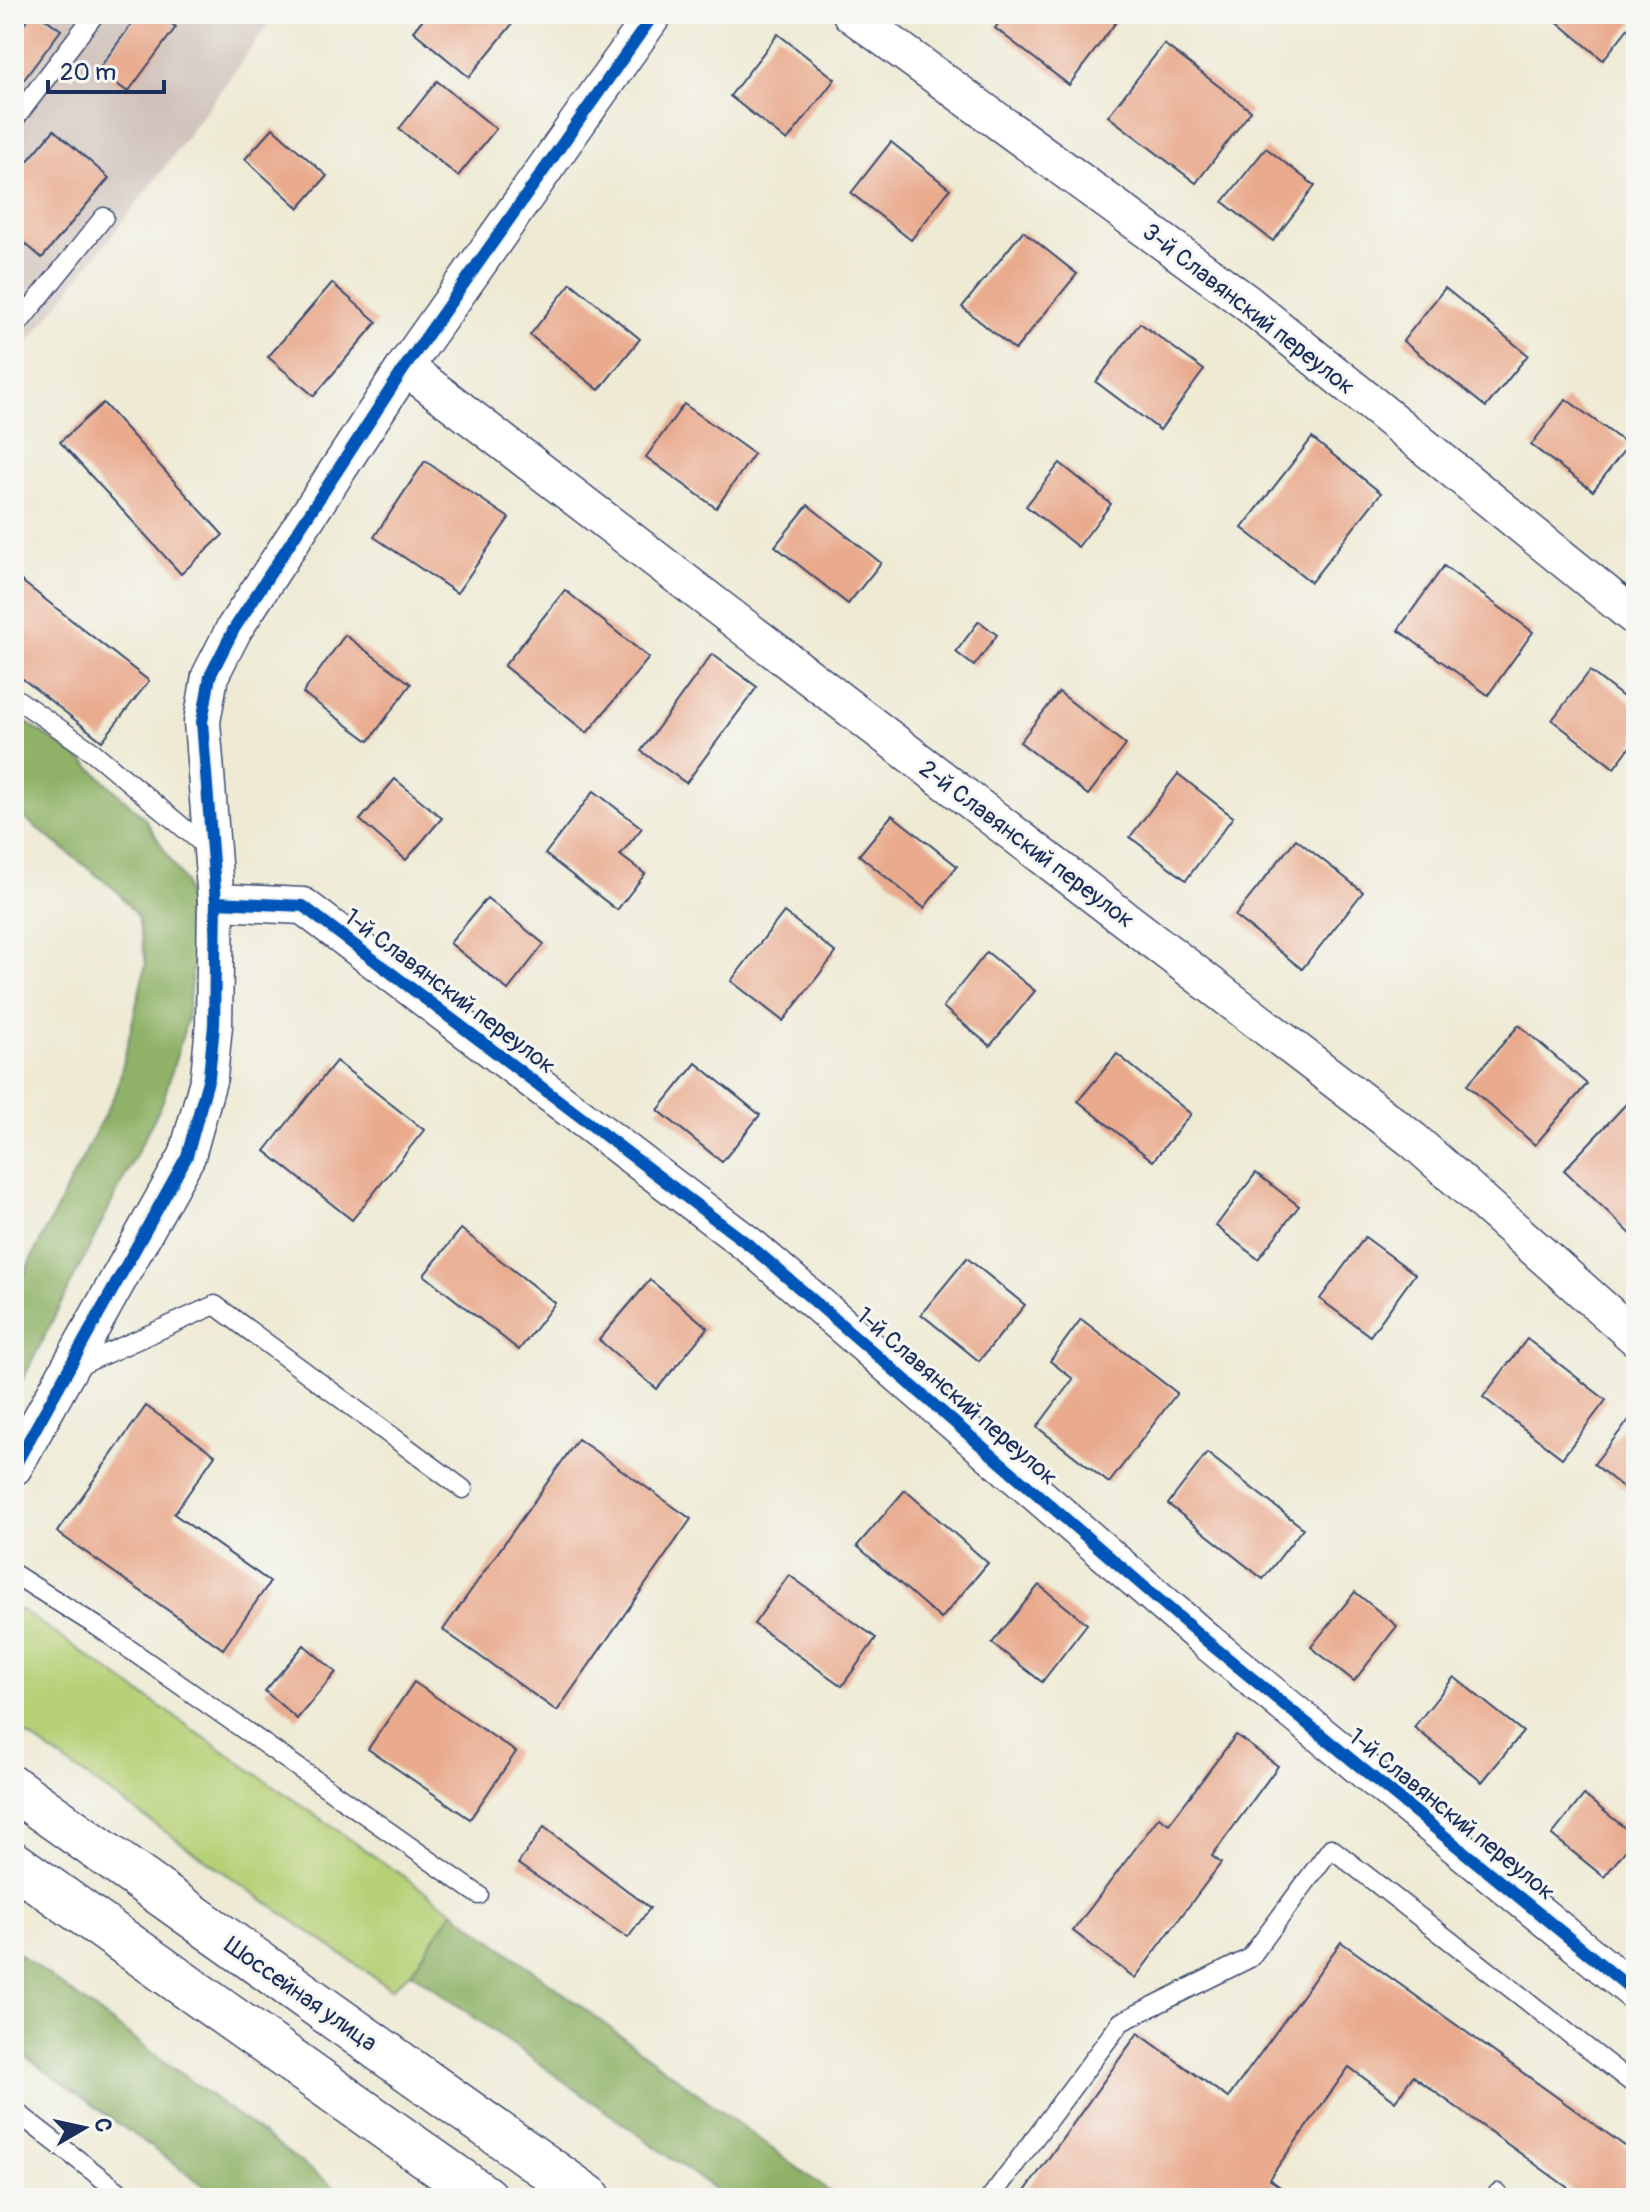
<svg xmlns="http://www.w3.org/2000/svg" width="1650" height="2212" viewBox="0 0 1650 2212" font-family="Pangolin,sans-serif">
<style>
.industrial{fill:#cfc1ba}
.green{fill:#b6d076;stroke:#68806a;stroke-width:2}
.forest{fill:#90b267;stroke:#567062;stroke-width:2}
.building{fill:#e9aa8d}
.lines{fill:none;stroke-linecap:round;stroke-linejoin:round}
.service-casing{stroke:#3b4b70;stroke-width:21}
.minor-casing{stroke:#3b4b70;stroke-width:39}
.primary-casing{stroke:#3b4b70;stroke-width:47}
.service{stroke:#fff;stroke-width:18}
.minor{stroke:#fff;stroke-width:36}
.primary{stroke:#fff;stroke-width:44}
.cycleway-casing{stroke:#f6f6f2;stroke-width:17}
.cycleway{stroke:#0057b8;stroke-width:12}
.labels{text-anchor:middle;stroke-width:6;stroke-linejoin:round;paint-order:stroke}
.street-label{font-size:24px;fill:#1b2f5e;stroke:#f6f6f2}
</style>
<rect width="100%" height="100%" fill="#f6f6f2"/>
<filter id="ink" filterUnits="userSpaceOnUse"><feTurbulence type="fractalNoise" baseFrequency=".0125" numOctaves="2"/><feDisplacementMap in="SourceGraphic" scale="16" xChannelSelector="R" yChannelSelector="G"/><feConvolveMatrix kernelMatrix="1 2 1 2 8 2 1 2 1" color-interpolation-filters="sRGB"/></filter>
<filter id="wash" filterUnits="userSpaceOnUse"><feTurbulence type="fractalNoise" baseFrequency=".006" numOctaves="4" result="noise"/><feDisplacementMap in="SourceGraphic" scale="32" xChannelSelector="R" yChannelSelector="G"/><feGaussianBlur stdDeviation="1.8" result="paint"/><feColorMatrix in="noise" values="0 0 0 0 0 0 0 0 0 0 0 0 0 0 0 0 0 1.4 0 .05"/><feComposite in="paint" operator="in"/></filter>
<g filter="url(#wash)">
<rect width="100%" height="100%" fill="#eeead4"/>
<path class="industrial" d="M28 14H276L162 171 14 361V36Z"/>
<path class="green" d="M14 1608 23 1611 453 1911 411 1972 391 1989 14 1726Z"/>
<g class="forest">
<path d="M14 714 86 763 145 819 185 883 195 943 187 1020 163 1101 14 1397V1293L117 1090 146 963 138 918 117 891 14 810Z"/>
<path d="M453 1911 838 2198H727L411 1972Z"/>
<path d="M14 1950 349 2198H221L14 2048Z"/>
</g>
<g id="blocks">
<g class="building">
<path d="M31 14H39L61 30 14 93V37Z"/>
<path d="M139 14H158L176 27 128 92 98 70Z"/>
<path d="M427 14H504L514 22 469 77 413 31Z"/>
<path d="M1006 14H1122L1069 85 995 28Z"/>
<path d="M1548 14H1636V18L1603 60Z"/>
<path d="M778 34 835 79 787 141 730 96Z"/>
<path d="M1164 44 1251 111 1196 183 1108 116Z"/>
<path d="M437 81 496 129 458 176 399 129Z"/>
<path d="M273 128 327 176 299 208 245 159Z"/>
<path d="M54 130 109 178 42 258 14 234V177Z"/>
<path d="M891 142 950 189 911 240 851 193Z"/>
<path d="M1266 148 1315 186 1273 241 1223 202Z"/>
<path d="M1023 231 1077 274 1015 350 962 307Z"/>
<path d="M332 283 377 322 314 396 268 357Z"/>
<path d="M571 283 640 339 599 390 530 335Z"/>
<path d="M1445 288 1528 355 1486 407 1403 341Z"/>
<path d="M1140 323 1204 370 1160 430 1096 382Z"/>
<path d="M1566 399 1628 445 1593 491 1531 445Z"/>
<path d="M103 403 223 535 181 574 60 442Z"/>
<path d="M684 404 754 454 716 508 646 457Z"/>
<path d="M1312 438 1381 493 1311 582 1242 528Z"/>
<path d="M425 461 509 518 457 593 374 537Z"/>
<path d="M1060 463 1111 504 1078 547 1026 506Z"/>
<path d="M808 505 881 563 848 604 775 546Z"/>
<path d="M1444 566 1533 632 1488 695 1398 630Z"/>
<path d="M14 575 149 681 102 741 14 672Z"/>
<path d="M565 590 649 658 587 733 504 666Z"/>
<path d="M979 621 997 635 974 666 956 652Z"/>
<path d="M345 635 411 684 369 741 303 693Z"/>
<path d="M712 654 757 687 686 783 641 751Z"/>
<path d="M1590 671 1636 707V739L1614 768 1552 720Z"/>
<path d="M1059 692 1126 745 1088 795 1020 742Z"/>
<path d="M1178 774 1233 817 1186 880 1130 837Z"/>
<path d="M395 779 442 818 406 860 360 820Z"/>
<path d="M594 791 642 828 620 855 645 874 617 910 545 854Z"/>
<path d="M892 815 957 866 924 908 859 855Z"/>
<path d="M1296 839 1363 892 1302 969 1235 916Z"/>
<path d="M487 898 544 944 508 990 450 943Z"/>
<path d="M784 912 836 953 783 1021 731 981Z"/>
<path d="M987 952 1035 991 990 1046 943 1007Z"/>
<path d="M1519 1025 1587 1084 1535 1145 1467 1085Z"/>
<path d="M1117 1054 1191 1114 1153 1161 1078 1101Z"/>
<path d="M336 1061 424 1130 352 1220 265 1151Z"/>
<path d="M696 1063 760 1115 722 1162 658 1110Z"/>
<path d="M1627 1103 1636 1111V1239L1564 1170Z"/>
<path d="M1256 1173 1299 1206 1258 1259 1216 1226Z"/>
<path d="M461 1229 555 1303 519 1350 424 1275Z"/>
<path d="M1365 1237 1415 1274 1370 1336 1320 1299Z"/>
<path d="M967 1258 1025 1305 979 1361 921 1314Z"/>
<path d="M650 1280 708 1328 657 1389 599 1340Z"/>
<path d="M1081 1319 1177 1393 1109 1483 1037 1427 1073 1379 1050 1361Z"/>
<path d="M1527 1339 1606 1400 1562 1458 1483 1397Z"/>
<path d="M146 1406 215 1455 174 1514 270 1582 223 1649 57 1532Z"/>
<path d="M1636 1411V1498L1594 1464Z"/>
<path d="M578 1439 691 1519 557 1711 443 1630Z"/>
<path d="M1207 1453 1303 1528 1263 1579 1168 1504Z"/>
<path d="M905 1490 988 1563 941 1619 857 1546Z"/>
<path d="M789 1575 876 1638 842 1686 754 1624Z"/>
<path d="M1039 1585 1087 1624 1042 1682 992 1643Z"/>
<path d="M1355 1592 1397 1626 1354 1681 1311 1647Z"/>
<path d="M304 1645 336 1672 297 1719 265 1691Z"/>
<path d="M1454 1677 1523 1732 1482 1782 1414 1727Z"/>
<path d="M414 1682 516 1752 470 1819 368 1749Z"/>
<path d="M1236 1735 1278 1766 1212 1856 1221 1863 1135 1978 1073 1931 1159 1817 1169 1824Z"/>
<path d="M1584 1795 1636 1837 1604 1877 1552 1835Z"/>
<path d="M544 1827 650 1908 628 1938 518 1864Z"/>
<path d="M1341 1942 1636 2154V2198H1582L1413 2076 1395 2101 1349 2067 1269 2179 1296 2198H1029L1023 2194 1138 2033 1228 2098Z"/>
</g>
</g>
</g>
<g filter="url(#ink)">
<use href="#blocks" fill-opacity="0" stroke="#3b4b70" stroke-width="2"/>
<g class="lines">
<g class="service-casing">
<g id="service">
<path d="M14 120 95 14"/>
<path d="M14 329 104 217"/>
<path d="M14 697 93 752 210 850"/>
<path d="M72 1369 215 1305 463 1489"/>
<path d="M14 1574 98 1627 479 1895"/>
<path d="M14 2110 122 2194 119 2198"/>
<path d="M990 2198 1121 2022 1250 1958 1331 1848 1636 2086"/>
<path d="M1495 2198 1498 2193"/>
</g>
</g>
<g class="minor-casing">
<g id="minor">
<path d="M851 14 1246 302 1636 618"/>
<path d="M405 367 1413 1140 1636 1338"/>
<path d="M216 902 303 906 753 1248 1209 1643 1636 1993"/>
<path d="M14 1467 187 1156 209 1077 214 1025 216 902 202 722 210 676 234 629 405 367 654 14"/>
</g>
</g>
<g class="primary-casing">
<g id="primary">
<path d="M14 1789 589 2198"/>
<path d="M14 1864 485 2198"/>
</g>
</g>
<use href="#service" class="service"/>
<use href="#minor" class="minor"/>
<use href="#primary" class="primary"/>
<g class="cycleway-casing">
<g id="cycleway">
<path d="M216 902 303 906 753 1248 1209 1643 1636 1993"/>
<path d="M14 1467 187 1156 209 1077 214 1025 216 902 202 722 210 676 234 629 405 367 654 14"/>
</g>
</g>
<use href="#cycleway" class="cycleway"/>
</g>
</g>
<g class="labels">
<g class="street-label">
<text transform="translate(1249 309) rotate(38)" y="8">3-й Славянский переулок</text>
<text transform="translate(1027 844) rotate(37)" y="8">2-й Славянский переулок</text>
<text transform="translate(450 991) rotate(37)" y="8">1-й Славянский переулок</text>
<text transform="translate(957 1396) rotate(41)" y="8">1-й Славянский переулок</text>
<text transform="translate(1452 1814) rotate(39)" y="8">1-й Славянский переулок</text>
<text transform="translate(301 1994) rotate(35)" y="8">Шоссейная улица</text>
</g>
</g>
<rect width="1650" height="2212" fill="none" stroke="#f6f6f2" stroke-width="48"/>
<g transform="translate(84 2128) rotate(81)" stroke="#f6f6f2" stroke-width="6" paint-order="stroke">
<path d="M0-6L14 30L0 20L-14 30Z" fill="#1b2f5e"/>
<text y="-12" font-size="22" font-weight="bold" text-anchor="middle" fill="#1b2f5e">С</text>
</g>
<path d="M48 80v12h116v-12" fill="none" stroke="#1b2f5e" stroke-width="4"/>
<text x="60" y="80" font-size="24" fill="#1b2f5e" stroke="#f6f6f2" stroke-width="6" paint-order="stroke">20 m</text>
</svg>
